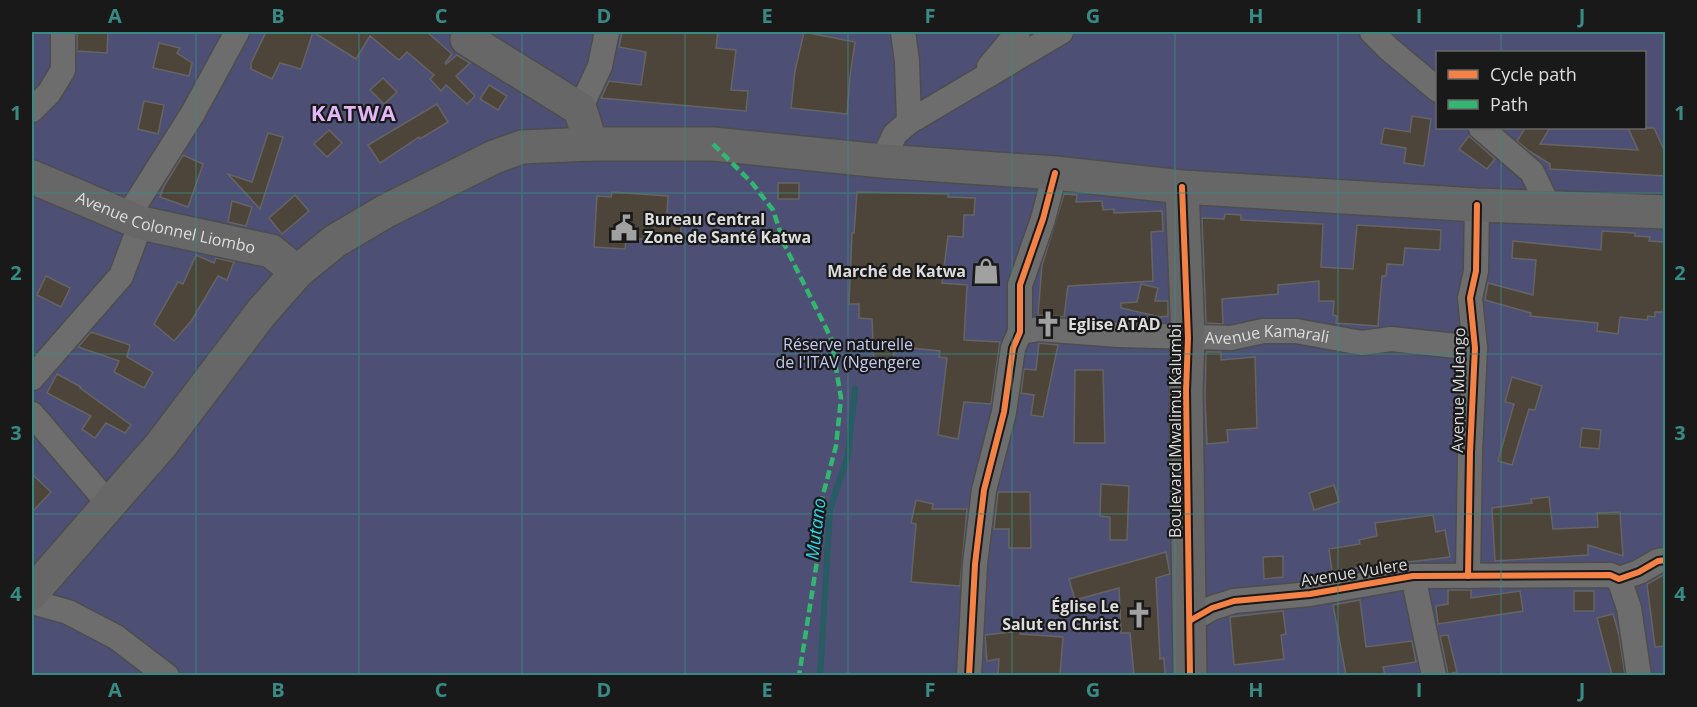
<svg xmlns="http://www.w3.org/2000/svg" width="1697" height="707" viewBox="0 0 1697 707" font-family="'Open Sans',sans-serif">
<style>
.green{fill:#4d5074;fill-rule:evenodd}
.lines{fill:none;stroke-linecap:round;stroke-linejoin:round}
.stream{stroke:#265c62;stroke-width:6}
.building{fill:#4e453a;stroke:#656464;stroke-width:1.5}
.street-casing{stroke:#4d4d4e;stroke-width:27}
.secondary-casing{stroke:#4d4d4e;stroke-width:36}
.street{stroke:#6d6d6e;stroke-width:24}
.secondary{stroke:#686768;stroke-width:33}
.quiet{stroke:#33b770;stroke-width:4.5;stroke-dasharray:9 4.5;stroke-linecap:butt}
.cycleway-casing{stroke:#19191a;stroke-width:10}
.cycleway{stroke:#f48246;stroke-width:6}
.grid{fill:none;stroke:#388b84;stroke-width:1.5;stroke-opacity:0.55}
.labels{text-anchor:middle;stroke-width:4.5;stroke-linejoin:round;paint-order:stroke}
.poi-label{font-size:16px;font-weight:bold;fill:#ddddde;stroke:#19191a;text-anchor:start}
.street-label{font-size:16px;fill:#ddddde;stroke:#19191a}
.park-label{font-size:16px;fill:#c4caf0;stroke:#19191a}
.water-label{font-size:18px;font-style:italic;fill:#2cd9eb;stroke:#19191a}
.district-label{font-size:22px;font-weight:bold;letter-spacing:1.5px;fill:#e3b7f7;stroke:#19191a}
.neatline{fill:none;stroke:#388b84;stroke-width:2}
.grid-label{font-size:20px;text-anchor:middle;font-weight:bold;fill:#388b84}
</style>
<rect width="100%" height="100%" fill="#313132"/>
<path class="green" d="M32 32H1665V675H32ZM1438 52H1644V128H1438Z"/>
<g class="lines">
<path class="stream" d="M820 676 830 509 848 455 855 389"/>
</g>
<g class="building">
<path d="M77 32H108L107 53 77 51Z"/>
<path d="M266 32H427L452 54 445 63 446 64 457 55 470 63 456 76 475 96 467 104 446 85 441 91 430 79 434 75 407 52 399 60 370 36 356 59 313 32 301 69 280 63 272 79 251 69V63Z"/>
<path d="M622 32H718L716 48 736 50 731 90 748 91 746 111 601 98 609 81 641 85 646 52 619 47Z"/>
<path d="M804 32 855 42 850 76 847 114 791 108 795 71Z"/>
<path d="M159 43 180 48 177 53 192 63 189 76 153 68Z"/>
<path d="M383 78 397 92 384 104 370 90Z"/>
<path d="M489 85 507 96 498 110 480 99Z"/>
<path d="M144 101 164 105 158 134 138 129Z"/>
<path d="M437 104 448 122 420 139 419 137 380 163 368 145Z"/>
<path d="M1412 116 1431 119 1424 166 1404 163 1406 148 1381 144 1384 128 1410 132Z"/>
<path d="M1525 128H1550L1540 144 1638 150 1628 128H1654L1665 152V176L1550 169V164L1529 151 1517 141Z"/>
<path d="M329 130 342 143 327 157 314 144Z"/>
<path d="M268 133 283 137 260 209 228 174 252 182Z"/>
<path d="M1469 136 1495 159 1487 169 1459 149Z"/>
<path d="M183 155 203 164 188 207 160 197 164 186Z"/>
<rect x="778" y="183" width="21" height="16"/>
<path d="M612 192 668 196 667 214 682 215 680 241 626 238 625 249 594 247 597 196 611 197Z"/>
<path d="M857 192 948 194V197L975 198 974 215H964L963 237 948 236 942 283 967 285 964 340 1000 342 991 404 964 402 958 439 938 435 947 358 939 357 940 351 893 346 894 358 874 360 872 319 859 318V304H849L852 233H854Z"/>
<path d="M1064 194 1077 195 1076 202 1102 201 1103 210 1114 209V213L1162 211 1163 231 1151 232 1153 281 1068 286 1064 317 1038 315 1042 265Z"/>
<path d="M295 195 309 211 282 234 269 218Z"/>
<path d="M232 201 252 207 246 226 228 222Z"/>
<path d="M1225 214 1241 215V220L1323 224 1321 267 1353 269 1357 225 1441 230 1440 250 1405 248 1403 265 1387 264 1386 276H1382L1378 326 1336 323 1337 316 1333 315 1334 301H1319V281L1278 285V294L1222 299 1223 324 1206 323 1202 218 1224 219Z"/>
<path d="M1602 231 1635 233V236L1650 237 1649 241 1665 242V312H1655V317L1648 316 1647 320 1620 317 1618 334 1597 331 1598 323 1530 316 1531 313 1485 300 1488 283 1533 295 1536 260 1512 258 1513 241 1601 250Z"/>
<path d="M196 255 214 263 216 258 234 262 227 280 218 276 192 320 174 341 154 324 178 282 183 284Z"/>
<path d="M46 276 70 288 61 307 37 295Z"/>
<path d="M1141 284 1158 288 1155 301H1168V316L1160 317 1121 308V303L1137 302Z"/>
<path d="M91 332 130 345 127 357 153 372 144 388 114 372 119 361 78 347Z"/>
<path d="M1039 343 1058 345 1043 417 1031 415 1034 395 1021 393 1024 369 1036 370Z"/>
<path d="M1206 352H1221V360L1255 357 1257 428 1227 430 1228 442 1207 444 1205 398Z"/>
<path d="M1075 370H1103L1105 443H1074Z"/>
<path d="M57 374 81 387 80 388 131 425 125 433 106 423 95 438 82 429 91 416 47 393Z"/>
<path d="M1512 377 1542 386 1535 410 1529 409 1512 465 1498 461 1514 404 1505 402Z"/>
<path d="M1582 428 1601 430 1599 449 1580 447Z"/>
<path d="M32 474 51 492 32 512Z"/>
<path d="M1101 484 1129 486 1127 540H1110V517L1100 516Z"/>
<path d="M1334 485 1339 502 1314 510 1309 493Z"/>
<path d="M998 492H1030L1031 548H1009V529H994Z"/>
<path d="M1549 497 1553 529 1598 527 1597 513 1620 512 1623 556 1588 545V555L1495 561 1492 508 1532 503 1531 499Z"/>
<path d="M916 500 933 504 932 509H967L960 586 911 582 916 524 911 523Z"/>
<path d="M1433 515 1436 532 1445 530 1450 557 1332 571 1329 549 1360 544 1359 540 1377 536 1375 523Z"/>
<path d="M1166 552 1170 574 1156 578 1160 659 1164 658 1165 675H1134L1130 633H1121L1119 588 1075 600 1069 579Z"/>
<path d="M1283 556V577L1264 579 1263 557Z"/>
<path d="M1665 574V646L1655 647 1647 584Z"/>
<path d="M1448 590H1471V598L1520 591 1523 611 1438 624 1436 606 1448 604Z"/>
<rect x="1574" y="591" width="20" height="20"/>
<path d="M1360 600 1366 647 1412 641 1416 662 1383 667 1385 675H1346L1333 605Z"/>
<path d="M1283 611 1286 634 1281 635 1284 659 1234 665 1230 617Z"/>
<path d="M1613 614 1619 635 1625 675H1612L1597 618Z"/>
<path d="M1020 631V634L1063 637 1060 675H998L999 659 987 661 985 635Z"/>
<path d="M1448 635 1457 672 1448 674 1440 636Z"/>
</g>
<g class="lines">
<g class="street-casing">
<g id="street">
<path d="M903 32 907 61 909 122"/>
<path d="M1372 32 1389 49 1438 90"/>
<path d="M989 67 1018 32"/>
<path d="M580 109 600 66 607 32"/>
<path d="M32 110 49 93 63 70V32"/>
<path d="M1481 128 1532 172 1550 209"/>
<path d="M882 161 895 134 909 122 1061 32"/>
<path d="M128 216 193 113 237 32"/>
<path id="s1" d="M1020 332 1039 329 1119 335 1231 338 1263 331H1296L1362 343 1391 339 1475 348"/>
<path d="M32 378 121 276 141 223"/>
<path d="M32 414 109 504"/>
<path d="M1413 576 1434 676"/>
<path d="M1468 576 1470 452 1475 348 1470 298 1476 271 1477 205"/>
<path d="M1619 579 1629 608 1639 676"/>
<path d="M32 602 68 612 116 637 167 676"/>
<path d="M1191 620 1212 608 1234 601 1310 594 1413 576 1610 575 1619 579 1639 572 1658 561 1666 560"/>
<path d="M969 676 975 564 984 490 1004 412 1013 348 1020 332V285L1043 219 1055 173"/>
</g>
</g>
<g class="secondary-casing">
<g id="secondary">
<path d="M469 32 467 39 580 109 591 144"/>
<path id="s2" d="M32 177 141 223 271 251 297 272"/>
<path d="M1182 187 1188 338 1186 391 1190 676"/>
<path d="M32 593 161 445 261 313 297 272 335 241 386 211 494 157 522 147 591 144H713L882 161 1055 173 1182 187 1477 205 1666 212"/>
</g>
</g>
<use href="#street" class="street"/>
<use href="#secondary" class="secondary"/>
<path class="quiet" d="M713 144 752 183 773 210 785 246 831 338 841 398 836 446 821 502 817 561 799 676"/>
<g class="cycleway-casing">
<g id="cycleway">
<path d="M1182 187 1188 338 1186 391 1190 676"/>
<path d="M1468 576 1470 452 1475 348 1470 298 1476 271 1477 205"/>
<path d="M1191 620 1212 608 1234 601 1310 594 1413 576 1610 575 1619 579 1639 572 1658 561 1666 560"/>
<path d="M969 676 975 564 984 490 1004 412 1013 348 1020 332V285L1043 219 1055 173"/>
</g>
</g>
<use href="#cycleway" class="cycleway"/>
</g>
<path class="grid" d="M196 32V676M359 32V676M522 32V676M685 32V676M848 32V676M1012 32V676M1175 32V676M1338 32V676M1501 32V52M1501 128V676M32 193H1666M32 354H1666M32 514H1666"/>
<defs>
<g id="civic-bare" transform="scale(2.07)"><path d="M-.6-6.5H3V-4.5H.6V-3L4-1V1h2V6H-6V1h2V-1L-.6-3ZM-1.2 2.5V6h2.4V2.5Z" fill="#a1a1a2" stroke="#19191a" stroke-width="2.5" paint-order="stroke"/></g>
<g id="shop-bare" transform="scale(2.07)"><path d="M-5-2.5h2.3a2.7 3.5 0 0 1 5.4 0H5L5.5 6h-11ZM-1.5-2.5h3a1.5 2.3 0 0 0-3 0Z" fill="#a1a1a2" stroke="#19191a" stroke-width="2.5" paint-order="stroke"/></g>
<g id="church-bare" transform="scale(2.07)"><path d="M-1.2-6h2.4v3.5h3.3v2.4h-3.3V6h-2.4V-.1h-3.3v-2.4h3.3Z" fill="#a1a1a2" stroke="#19191a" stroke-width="2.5" paint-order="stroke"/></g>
</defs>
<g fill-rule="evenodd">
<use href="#civic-bare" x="624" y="228"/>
<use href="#shop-bare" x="986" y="271"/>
<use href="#church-bare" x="1048" y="324"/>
<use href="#church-bare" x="1139" y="615"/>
</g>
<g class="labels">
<g class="poi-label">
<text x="644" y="225">Bureau Central<tspan x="644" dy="18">Zone de Santé Katwa</tspan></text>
<text x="966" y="277" text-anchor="end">Marché de Katwa</text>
<text x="1068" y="330">Eglise ATAD</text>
<text x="1119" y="612" text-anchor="end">Église Le<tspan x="1119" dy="18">Salut en Christ</tspan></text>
</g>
<g class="street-label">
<text dy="6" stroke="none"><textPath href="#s2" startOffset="142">Avenue Colonnel Liombo</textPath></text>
<text dy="6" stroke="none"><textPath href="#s1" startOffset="248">Avenue Kamarali</textPath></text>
<text transform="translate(1458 390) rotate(-89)" y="6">Avenue Mulengo</text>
<text transform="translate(1175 431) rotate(-90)" y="6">Boulevard Mwalimu Kalumbi</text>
<text transform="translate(1354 572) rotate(-9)" y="6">Avenue Vulere</text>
</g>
<g class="park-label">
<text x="848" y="350">Réserve naturelle<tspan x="848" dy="18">de l'ITAV (Ngengere</tspan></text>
</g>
<g class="water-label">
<text transform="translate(816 529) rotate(-83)" y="6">Mutano</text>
</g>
<g class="district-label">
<text x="354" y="121">KATWA</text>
</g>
</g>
<rect width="1697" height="707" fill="none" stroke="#19191a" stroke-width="66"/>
<rect x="1436" y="51" width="210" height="78" fill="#19191a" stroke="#676768" stroke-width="1.5"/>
<rect x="1448" y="70" width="30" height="9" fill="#f48246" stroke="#676768" stroke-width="1.5"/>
<text x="1490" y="81" font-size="18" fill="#ddddde">Cycle path</text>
<rect x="1448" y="100" width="30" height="9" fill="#33b770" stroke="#676768" stroke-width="1.5"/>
<text x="1490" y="111" font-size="18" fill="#ddddde">Path</text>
<rect x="33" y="33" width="1631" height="641" class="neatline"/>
<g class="grid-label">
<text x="115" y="23">A</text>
<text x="278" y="23">B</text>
<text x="441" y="23">C</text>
<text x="604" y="23">D</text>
<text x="767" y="23">E</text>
<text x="930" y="23">F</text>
<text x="1093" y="23">G</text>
<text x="1256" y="23">H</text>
<text x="1419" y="23">I</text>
<text x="1582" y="23">J</text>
<text x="16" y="120">1</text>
<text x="1680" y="120">1</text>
<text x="16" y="280">2</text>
<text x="1680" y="280">2</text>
<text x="16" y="440">3</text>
<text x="1680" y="440">3</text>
<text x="16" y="601">4</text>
<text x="1680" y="601">4</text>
<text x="115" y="697">A</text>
<text x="278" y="697">B</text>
<text x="441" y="697">C</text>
<text x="604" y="697">D</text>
<text x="767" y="697">E</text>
<text x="930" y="697">F</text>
<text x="1093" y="697">G</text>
<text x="1256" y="697">H</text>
<text x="1419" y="697">I</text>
<text x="1582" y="697">J</text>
</g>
</svg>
